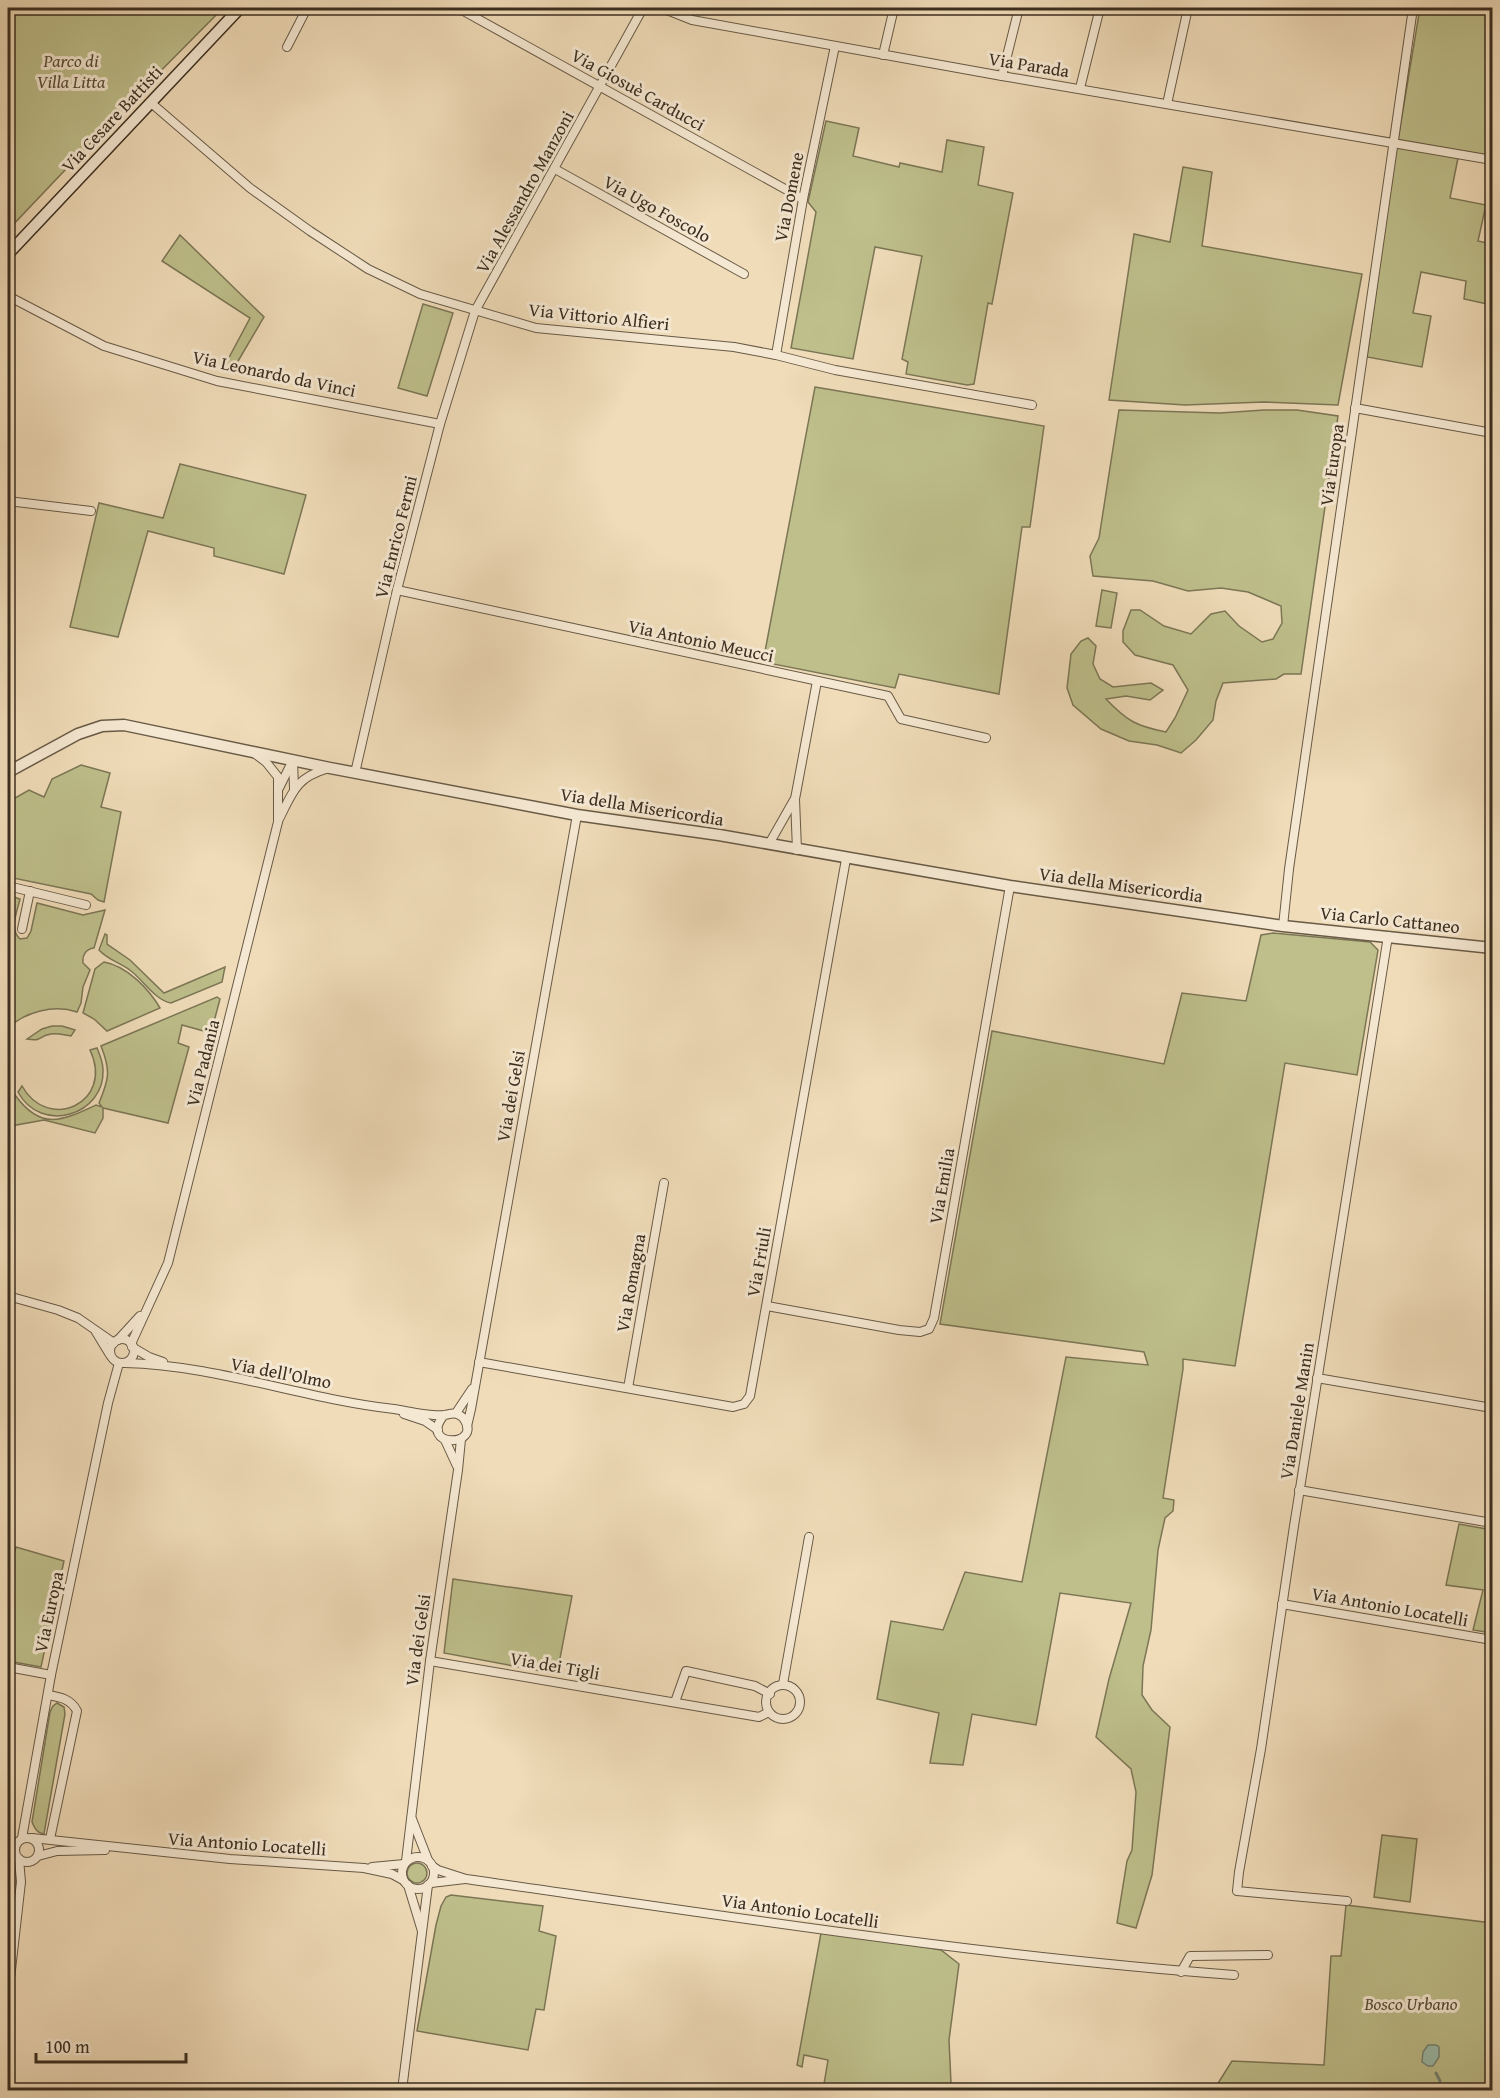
<svg xmlns="http://www.w3.org/2000/svg" width="1500" height="2098" viewBox="0 0 1500 2098" font-family="'Gentium Book Plus',serif">
<style>
.green{fill:#bebf8b;stroke:#7c7656;stroke-width:1.5}
.water{fill:#9bbcaa;stroke:#758373;stroke-width:1.5}
.lines{fill:none;stroke-linecap:round;stroke-linejoin:round}
.stream{stroke:#758373;stroke-width:3}
.minor-casing{stroke:#685a46;stroke-width:10}
.tertiary-casing{stroke:#685a46;stroke-width:13}
.secondary-casing{stroke:#3b2e20;stroke-width:13}
.minor{stroke:#f5e8d2;stroke-width:8}
.tertiary{stroke:#f5e8d2;stroke-width:10}
.secondary{stroke:#f5e8d2;stroke-width:10}
.labels{text-anchor:middle;stroke-width:6;stroke-linejoin:round;paint-order:stroke}
.park-label{font-size:18px;font-style:italic;fill:#554b35;stroke:#f5e8d2}
.street-label{font-size:18px;fill:#3b2e20;stroke:#f5e8d2}
</style>
<rect width="100%" height="100%" fill="#f0dcb9"/>
<filter id="stains"><feTurbulence type="fractalNoise" baseFrequency=".00333" numOctaves="4"/><feColorMatrix values="0 0 0 0 .2 0 0 0 0 .09 0 0 0 0 .02 0 0 0 .5 -.17"/></filter>
<radialGradient id="worn" r=".72"><stop offset=".6" stop-color="#630" stop-opacity="0"/><stop offset="1" stop-color="#630" stop-opacity=".3"/></radialGradient>
<g class="green">
<path d="M8 8H223L124 108 8 230Z"/>
<path d="M1420 8H1492V156L1398 140Z"/>
<path d="M826 121 859 128 853 156 899 167 900 163 942 172 947 140 984 147 978 185 1013 193 992 304 988 303 974 384 967 385 906 374 908 362 902 359 922 256 875 247 853 359 791 348 816 212 808 202Z"/>
<path d="M1396 147 1458 158 1450 198 1486 205 1478 241 1492 244V305L1464 299 1466 281 1421 272 1413 313 1431 316 1422 367 1367 357Z"/>
<path d="M1183 167 1212 172 1202 246 1362 274 1338 405 1264 402 1185 405 1109 400 1134 234 1170 242Z"/>
<path d="M180 235 264 317 234 368 225 365 250 318 162 261Z"/>
<path d="M423 304 453 313 427 396 398 388Z"/>
<path d="M815 387 1044 426 1030 527H1022L999 694 899 674 895 688 763 662Z"/>
<path d="M1119 410 1220 413 1264 410H1297L1338 416 1301 674H1284L1276 679 1223 683 1216 701 1213 720 1196 740 1181 753 1157 745 1129 741 1101 729 1073 705 1067 688 1071 654 1081 641 1088 638 1096 646 1093 664 1100 679 1113 687 1151 683 1163 690 1150 700 1126 696 1106 699C1127 721 1136 726 1166 732L1175 718 1188 690 1173 665 1135 655 1123 642V631L1131 610H1140L1164 626 1191 634 1211 614 1225 611 1239 626 1262 642 1273 639 1282 623 1281 606 1248 592 1221 588 1188 591 1153 581 1093 576 1090 556 1099 538Z"/>
<path d="M180 464 306 495 284 574 214 556V548L148 531 118 637 70 627 99 503 163 518Z"/>
<path d="M1102 590 1117 593 1111 628 1096 626Z"/>
<path d="M81 765 110 773 101 807 121 812 104 902 98 900 91 894 8 877V802L29 790 44 797 52 779Z"/>
<path d="M8 895 20 899C17 912 9 929 20 939L27 938 31 931 37 903 83 915 105 910 94 948C86 949 82 955 83 963L90 970 83 987 81 1003 77 1012C54 1004 25 1012 8 1028Z"/>
<path d="M1273 933 1370 942 1378 950 1357 1075 1285 1063 1235 1366 1183 1359V1369L1163 1498 1174 1500 1173 1511 1165 1518 1158 1550 1151 1630 1143 1666 1142 1695 1152 1710 1170 1727 1152 1875 1136 1928 1117 1923 1127 1861 1132 1850 1136 1792 1131 1769 1096 1737 1109 1679 1131 1603 1060 1593 1036 1725 972 1714 963 1765 930 1763 939 1713 877 1699 891 1621 943 1630 965 1572 1022 1582 1066 1357 1148 1365 1144 1352 940 1324 992 1031 1164 1064 1182 993 1246 1001 1261 935Z"/>
<path d="M105 934 107 935V944L130 960 164 993 225 967 222 982 171 1003C155 1000 144 981 131 971 121 963 108 960 99 950Z"/>
<path d="M104 962C127 966 149 989 160 1008L107 1031 94 1019 83 1013 95 969Z"/>
<path d="M217 997 220 999 211 1033 182 1025 178 1043 189 1047 168 1123 103 1108V1118L95 1133 44 1120 11 1126 8 1141V1111L15 1095C41 1131 62 1121 96 1105L102 1107 99 1103C109 1079 111 1071 101 1046Z"/>
<path d="M52 1026H62L75 1030 71 1036C64 1035 58 1033 51 1034 38 1036 42 1042 27 1039L42 1029Z"/>
<path d="M97 1048C100 1055 103 1062 103 1070 105 1115 41 1135 18 1092L22 1086C48 1133 115 1103 90 1050Z"/>
<path d="M1459 1524 1492 1530V1633L1473 1630 1483 1590 1446 1585Z"/>
<path d="M16 1547 64 1561 41 1667 8 1661V1577Z"/>
<path d="M453 1579 572 1596 557 1674 444 1653Z"/>
<path d="M57 1703 64 1707 65 1714 44 1834C37 1833 35 1829 32 1822L50 1712 53 1706Z"/>
<path d="M1382 1835 1417 1839 1410 1902 1374 1897Z"/>
<circle cx="417" cy="1873" r="10"/>
<path d="M451 1895 543 1906 539 1931 556 1936 544 2010 536 2009 528 2050 417 2031 436 1925 441 1906 446 1897Z"/>
<path d="M1346 1905 1492 1923V2090H1209L1215 2088 1232 2061 1324 2065 1331 1956H1341Z"/>
<path d="M840 1932 941 1950 959 1964 949 2040 951 2083 947 2090H823L828 2060 804 2055 802 2067 797 2065 821 1933Z"/>
</g>
<path class="water" d="M1428 2045H1436L1439 2047V2057L1433 2066H1428L1422 2062 1423 2052Z"/>
<g class="lines">
<path class="stream" d="M1436 2073 1440 2081V2090"/>
<g class="minor-casing">
<g id="minor">
<path d="M458 8 803 199"/>
<path d="M662 8 692 20 1002 76 1492 160"/>
<path d="M287 47 307 8"/>
<path d="M883 55 894 8"/>
<path d="M1002 76 1019 8"/>
<path d="M1080 88 1100 8"/>
<path d="M150 102 250 188 310 231 368 269 420 294 536 328 734 347 776 355 835 370 1032 405"/>
<path d="M1167 104 1188 8"/>
<path d="M555 169 744 274"/>
<path d="M8 296 104 346 217 381 440 424"/>
<path d="M776 355 803 199 835 46"/>
<path d="M1355 408 1492 433"/>
<path d="M8 501 91 511"/>
<path d="M397 590 888 696 901 719 986 738"/>
<path d="M293 761 294 788"/>
<path d="M355 773 397 590 440 424 475 311 643 8"/>
<path d="M279 788 293 760"/>
<path d="M278 821C292 794 295 778 326 769"/>
<path d="M769 844 794 800"/>
<path d="M797 850 795 799 817 681"/>
<path d="M8 886 86 905"/>
<path d="M1283 926 1289 869 1413 8"/>
<path d="M22 929 30 891"/>
<path d="M8 1296 58 1310 78 1318 114 1343"/>
<path d="M767 1306 899 1330 920 1332 929 1329 934 1318 1010 886"/>
<path d="M96 1332 110 1355"/>
<circle cx="122" cy="1351" r="12"/>
<path d="M118 1340 140 1316"/>
<path d="M131 1344 168 1263 278 822V777L266 762 254 753"/>
<path d="M132 1347 149 1357 163 1362"/>
<path d="M479 1362 733 1407 744 1404 750 1396 846 859"/>
<path d="M125 1363C216 1365 304 1399 394 1409 407 1411 433 1417 444 1415 449 1415 451 1412 457 1414 460 1415 462 1416 464 1419 483 1448 417 1448 444 1415"/>
<path d="M1317 1378 1492 1408"/>
<path d="M628 1388 664 1183"/>
<path d="M456 1413 472 1389"/>
<path d="M404 1414 425 1421 438 1430"/>
<path d="M467 1426 471 1409 577 815"/>
<path d="M445 1440 457 1466"/>
<path d="M1299 1490 1492 1523"/>
<path d="M1282 1604 1492 1640"/>
<path d="M430 1661 759 1717 769 1712"/>
<path d="M8 1667 51 1675"/>
<path d="M783 1684 809 1537"/>
<circle cx="783" cy="1702" r="17"/>
<path d="M48 1695C60 1697 71 1699 77 1711L50 1839"/>
<path d="M675 1702 686 1671 755 1686 770 1694"/>
<path d="M1492 1736V1734"/>
<path d="M412 1819 428 1860"/>
<circle cx="27" cy="1850" r="12"/>
<path d="M22 1838 51 1675 108 1403 119 1363"/>
<path d="M32 1838 230 1859 364 1868 392 1874 403 1880"/>
<path d="M38 1856 57 1851 105 1850"/>
<circle cx="418" cy="1873" r="16"/>
<path d="M406 1861 430 1661 458 1470 461 1439"/>
<path d="M432 1866 438 1870 466 1879C722 1915 977 1956 1234 1975"/>
<path d="M372 1867 404 1864"/>
<path d="M431 1883 465 1879"/>
<path d="M408 1885 422 1931"/>
<path d="M1347 1901 1237 1891 1239 1872 1261 1749 1294 1526 1388 936"/>
<path d="M1181 1972 1190 1956 1268 1955"/>
<path d="M8 1996 21 1882 19 1859"/>
<path d="M402 2090 428 1885"/>
</g>
</g>
<g class="tertiary-casing">
<path id="tertiary" d="M8 772 78 734 102 726 124 725 330 768 577 815 719 835 1010 886 1283 926 1492 948"/>
</g>
<g class="secondary-casing">
<path id="secondary" d="M8 254 240 8"/>
</g>
<use href="#minor" class="minor"/>
<use href="#tertiary" class="tertiary"/>
<use href="#secondary" class="secondary"/>
</g>
<g class="labels">
<g class="park-label">
<text x="71" y="67">Parco di<tspan x="71" dy="21">Villa Litta</tspan></text>
<text x="1411" y="2010">Bosco Urbano</text>
</g>
<g class="street-label">
<text transform="translate(1029 65) rotate(9)" y="6">Via Parada</text>
<text transform="translate(638 90) rotate(29)" y="6">Via Giosuè Carducci</text>
<text transform="translate(112 119) rotate(-47)" y="6">Via Cesare Battisti</text>
<text transform="translate(525 192) rotate(-61)" y="6">Via Alessandro Manzoni</text>
<text transform="translate(789 197) rotate(-79)" y="6">Via Domene</text>
<text transform="translate(657 209) rotate(29)" y="6">Via Ugo Foscolo</text>
<text transform="translate(599 317) rotate(6)" y="6">Via Vittorio Alfieri</text>
<text transform="translate(274 374) rotate(12)" y="6">Via Leonardo da Vinci</text>
<text transform="translate(1332 465) rotate(-82)" y="6">Via Europa</text>
<text transform="translate(396 537) rotate(-76)" y="6">Via Enrico Fermi</text>
<text transform="translate(701 641) rotate(12)" y="6">Via Antonio Meucci</text>
<text transform="translate(642 807) rotate(9)" y="6">Via della Misericordia</text>
<text transform="translate(1121 885) rotate(8)" y="6">Via della Misericordia</text>
<text transform="translate(1390 920) rotate(6)" y="6">Via Carlo Cattaneo</text>
<text transform="translate(203 1063) rotate(-76)" y="6">Via Padania</text>
<text transform="translate(511 1096) rotate(-80)" y="6">Via dei Gelsi</text>
<text transform="translate(942 1186) rotate(-80)" y="6">Via Emilia</text>
<text transform="translate(759 1262) rotate(-80)" y="6">Via Friuli</text>
<text transform="translate(631 1283) rotate(-80)" y="6">Via Romagna</text>
<text transform="translate(281 1373) rotate(11)" y="6">Via dell'Olmo</text>
<text transform="translate(1297 1411) rotate(-81)" y="6">Via Daniele Manin</text>
<text transform="translate(1390 1607) rotate(10)" y="6">Via Antonio Locatelli</text>
<text transform="translate(49 1612) rotate(-78)" y="6">Via Europa</text>
<text transform="translate(418 1640) rotate(-82)" y="6">Via dei Gelsi</text>
<text transform="translate(555 1666) rotate(10)" y="6">Via dei Tigli</text>
<text transform="translate(247 1844) rotate(4)" y="6">Via Antonio Locatelli</text>
<text transform="translate(800 1911) rotate(8)" y="6">Via Antonio Locatelli</text>
</g>
</g>
<rect width="1500" height="2098" fill="none" stroke="#f0dcb9" stroke-width="30"/>
<rect x="9" y="9" width="1482" height="2080" fill="none" stroke="#3b2e20" stroke-width="3"/>
<rect x="15" y="15" width="1470" height="2068" fill="none" stroke="#3b2e20" stroke-width="1.5"/>
<path d="M36 2053v9h150v-9" fill="none" stroke="#3b2e20" stroke-width="3"/>
<text x="45" y="2053" font-size="18" fill="#3b2e20" stroke="#f5e8d2" stroke-width="4.5" paint-order="stroke">100 m</text>
<rect width="100%" height="100%" filter="url(#stains)"/>
<rect width="100%" height="100%" fill="url(#worn)"/>
</svg>
